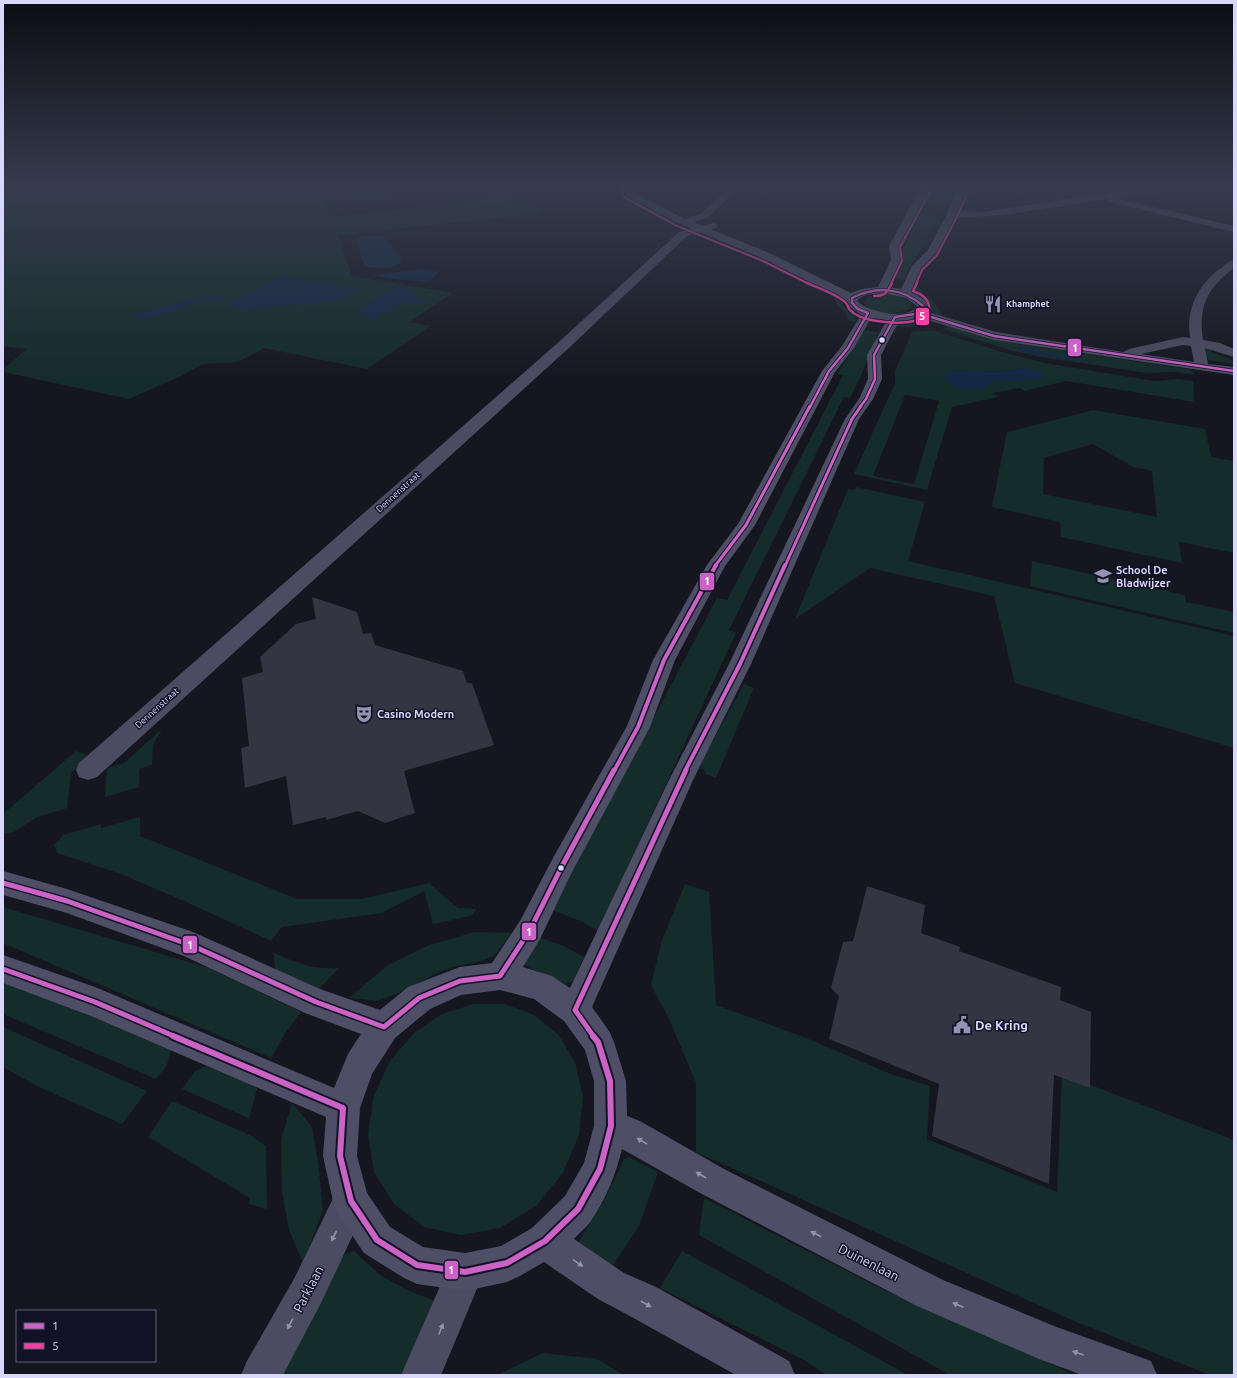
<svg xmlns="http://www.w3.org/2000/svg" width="1237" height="1378" viewBox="0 0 1237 1378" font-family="Ubuntu,sans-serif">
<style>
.green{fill:#142c2a;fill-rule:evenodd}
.water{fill:#122844}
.building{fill:#343442}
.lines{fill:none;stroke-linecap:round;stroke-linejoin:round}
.street{fill:#4b4c61;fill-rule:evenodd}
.secondary{fill:#4e4f66;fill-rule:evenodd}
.bus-1-far4-casing{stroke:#131125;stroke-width:4}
.bus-1-far3-casing{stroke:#131125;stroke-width:5}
.bus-1-far2-casing{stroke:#131125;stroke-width:7}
.bus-1-far1-casing{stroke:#131125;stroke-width:8}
.bus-1-casing{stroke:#131125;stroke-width:10}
.bus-2-far1-casing{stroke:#131125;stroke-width:3.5}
.bus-2-casing{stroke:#131125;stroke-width:4}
.bus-1-far4{stroke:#cb63c6;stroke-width:2.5}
.bus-1-far3{stroke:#cb63c6;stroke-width:3}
.bus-1-far2{stroke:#cb63c6;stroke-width:4}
.bus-1-far1{stroke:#cb63c6;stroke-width:5}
.bus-1{stroke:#cb63c6;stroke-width:6}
.bus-2-far1{stroke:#f240a2;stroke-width:2}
.bus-2{stroke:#f240a2;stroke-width:2.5}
.oneway{fill:#9493b1}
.oneway2{fill:#9292ae}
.bus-dot{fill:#d9d7fc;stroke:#131125;stroke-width:1.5}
.labels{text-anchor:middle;stroke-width:3;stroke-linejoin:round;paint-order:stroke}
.far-poi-label{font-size:9px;font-weight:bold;fill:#d9d7fc;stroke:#131125;text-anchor:start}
.far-street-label{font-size:9px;fill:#d9d7fc;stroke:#131125}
.poi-label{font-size:11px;font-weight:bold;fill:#d9d7fc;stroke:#131125;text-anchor:start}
.near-poi-label{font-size:13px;font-weight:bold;fill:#d9d7fc;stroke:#131125;text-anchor:start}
.near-street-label{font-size:13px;fill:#d9d7fc;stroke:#131125}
.line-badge{stroke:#131125;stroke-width:1.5}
.badge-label{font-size:11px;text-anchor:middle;font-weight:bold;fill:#fff}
</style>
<rect width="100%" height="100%" fill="#161620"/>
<g class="green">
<path d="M108 187H319L331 217 505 198 511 204 528 203 543 213 338 235 352 276 453 293 409 322 431 326 367 369 264 348 238 362 203 364 183 375 129 399 3 372V370L26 349 3 346V197L106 190Z"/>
<path d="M935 187H953L943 208H930L925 205Z"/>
<path d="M930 213 938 217 923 247 909 267 904 280 891 278 906 243 920 215Z"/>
<path d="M913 287 920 288 924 294 934 302 943 316 941 317 931 311 925 301 913 290Z"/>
<path d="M832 292C842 298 839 300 845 307 849 312 854 313 856 319L855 322 848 320C846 310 841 311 837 304 835 299 835 297 831 293Z"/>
<path d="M874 295C886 294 903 294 912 305L909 309C898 315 870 316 864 302L868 297Z"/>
<path d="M910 319 932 322C920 328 906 328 892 326L901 320Z"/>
<path d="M948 326 1003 342 1188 369 1193 372 1195 375 1175 372 1147 373 1042 357 1013 351 943 329Z"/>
<path d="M864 330 878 332 861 376 850 398 844 397 729 630 736 633 598 931 583 922 552 910 717 598 727 600 843 375 837 374 856 345Z"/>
<path d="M932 330 1002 352 1045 363 1154 381 1178 379 1193 381 1194 402 1066 381 1025 391 1020 388 993 393 998 397 952 407 927 490 854 474 895 383V371L912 332ZM1022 368 1016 380 995 381 948 371C973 369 997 375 1022 368ZM905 395 939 401 914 484 873 476Z"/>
<path d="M1206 348 1211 350V352L1234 361V364L1209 360 1206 358 1205 349Z"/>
<path d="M1093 410 1205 429 1211 457 1234 461V553L1179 542 1182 563 1061 537 1060 522 992 507 1007 432ZM1093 444 1133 467 1152 471 1157 517 1043 494 1044 458Z"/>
<path d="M856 487 925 502 908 561 1234 636V748L1015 683 994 596 870 568 795 619 848 489 855 490Z"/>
<path d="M1032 561 1185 595 1186 602 1234 612V633L1030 586Z"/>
<path d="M744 684 754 688 716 778 706 774 700 765Z"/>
<path d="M162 729 153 745 152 765 139 769V787L105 797 107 768 124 763Z"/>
<path d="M76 751 87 755 89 758 71 773 67 808 37 817 14 832 3 834V814Z"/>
<path d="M140 817V836L297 899H361L430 883 432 886 458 908 477 909 471 916 433 924 424 891 382 913 282 927 271 941 193 905 121 874 57 853 54 845 63 835 101 824V828Z"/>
<path d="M685 884 709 892 716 1005 806 1038 891 1074 930 1086 927 1139 1057 1192 1062 1074 1234 1140V1375H1210L1074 1321 696 1152V1083L669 1019 651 985 662 940Z"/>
<path d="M3 907 209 968 301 1012 286 1032 271 1058 3 943Z"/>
<path d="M475 932 512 933 494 956 478 962 452 967 435 974 398 993 378 1001 349 998 388 965 429 945Z"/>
<path d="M538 937 564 946 584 957 573 981 566 984 526 966 524 960Z"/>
<path d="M274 953C298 963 312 970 339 968L319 989 275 970Z"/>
<path d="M3 983 73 1008 171 1050 167 1065 156 1079 3 1014Z"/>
<path d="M474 1004H505L534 1015 558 1034 575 1062 583 1097 579 1135 563 1173 536 1206 500 1228 461 1235 424 1227 394 1204 374 1172 368 1134 374 1095 390 1061 414 1033 442 1014Z"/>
<path d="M3 1027 147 1091 122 1124 39 1087 3 1067Z"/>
<path d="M206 1066 258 1086 249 1118 182 1089 194 1072Z"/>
<path d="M172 1101 252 1136 266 1146 267 1209 249 1204 250 1198 148 1137Z"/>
<path d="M292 1103 312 1127 318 1161 323 1210 303 1263 289 1230 282 1192 281 1139Z"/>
<path d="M629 1157 658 1172 639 1226 613 1265 581 1247 579 1241 604 1201 624 1159Z"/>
<path d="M704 1198 886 1291 1000 1340 1074 1375H950L699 1235Z"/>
<path d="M354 1251 380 1275 409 1291 436 1301 401 1375H275L342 1255Z"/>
<path d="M682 1251 908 1375H827L804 1360 660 1288Z"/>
<path d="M543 1353 597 1359 624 1375H497Z"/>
</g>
<g class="water">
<path d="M384 193 385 197 380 199 345 202 331 201 330 198Z"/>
<path d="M365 236H383L394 249 402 261C395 270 376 268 365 266L356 242V239Z"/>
<path d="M419 269 439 272 431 281 423 282 380 277 377 275Z"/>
<path d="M285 277 360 290 341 300 241 310 234 309 231 302Z"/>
<path d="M396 286 417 291 414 297 427 301 423 303H403L374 319 356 312Z"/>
<path d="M206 296H227L225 301C217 301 209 300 202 301 178 305 154 328 130 315Z"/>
<path d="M1021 347 1081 358 1082 360 1080 362 1024 352 1018 349Z"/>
<path d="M1022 368 1042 372 1045 375 1040 380 995 381 983 389H965L954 387 945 380 948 371C973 369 997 375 1022 368Z"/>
</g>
<g class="building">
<path d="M312 597 357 612 363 634 371 633 375 645 463 671 467 683H472L494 745 404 771 415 813 385 823 358 811 326 820V817L293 825 286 776 245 788 241 748 249 746 242 678 263 672 260 657 296 624 316 619Z"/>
<path d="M867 886 925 905 921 933 960 947 959 951 1061 987 1060 1000 1091 1012 1090 1088 1054 1075 1049 1184 932 1136 939 1084 829 1039 839 996 831 988 843 942 853 941Z"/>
</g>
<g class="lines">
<g class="street">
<path d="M96 187H105L99 192 96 191Z"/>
<path d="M730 187H740L707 218 685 225 682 224 680 222 682 220 701 214Z"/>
<path d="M1147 187H1171L1167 190 1114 198 1234 226V232L1110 202 1108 200 1110 198C1087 202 959 226 947 214L952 211 982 212Z"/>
<path d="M713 223 716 224 718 226 716 228 687 236 571 346 97 777 88 780 79 777 76 770 79 763 561 340 679 232Z"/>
<path d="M1234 260V268C1207 288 1198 307 1203 340L1220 343 1234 349V357L1205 348 1208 364 1234 367V375L994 340 914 316 912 313 914 310 918 309 996 332 1123 352 1129 349 1183 337 1190 338C1186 310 1197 285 1221 268 1225 265 1229 261 1234 260ZM1183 345 1191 346 1194 362 1141 354Z"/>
<path d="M351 1183 364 1188 369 1201 321 1303 283 1375H241L247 1361 295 1277 338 1188Z"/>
<path d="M465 1253 478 1259 484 1272 441 1375H401L452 1259Z"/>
</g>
<path class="secondary" d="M623 187H631L632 192 683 218 769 253 851 293 862 289 878 287 891 260 889 246 921 187H930L899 246 901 260 889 287 901 289 912 266 928 250 947 214 958 187H967L957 214 937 252 922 267 912 292 924 299 929 306C922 318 912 320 899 321L881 355 882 379 873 399 859 419 751 664 693 780 592 1007 609 1031 614 1042 626 1081 627 1116 640 1121 724 1169 943 1280 1054 1326 1151 1361 1157 1375H1082L1039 1359 917 1306 700 1193 622 1149C616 1174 606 1199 591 1221 587 1227 579 1233 574 1239L624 1273 656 1287 789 1361 795 1375H736L628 1315 598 1299 544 1262 520 1276 507 1282 465 1291 417 1284 404 1278 364 1253 338 1214 333 1201 323 1156 326 1117 91 1016 3 983V955L95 987 334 1088 348 1054 361 1034 305 1013 184 956 67 913 3 895V871L67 889 193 932 320 989 380 1010 408 987 460 967 492 963 520 921 553 858 627 726 653 660 707 565 738 524 822 371 842 346 861 315 848 305 846 300 762 258 676 222 625 195ZM882 293 906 298 917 306C908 321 869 312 858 302V299L866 295ZM871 318 887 320 867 355 868 379 859 399 845 419 729 664 669 780 570 988 552 976 523 967 540 939 571 874 650 727 675 660 725 566 755 525 835 372 854 348ZM500 990 534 999 564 1021 585 1050 594 1081V1126L584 1163 565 1196 532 1228 501 1246 465 1253 423 1247 390 1227 367 1193 357 1156 360 1108 372 1074 395 1038 430 1009 461 995Z"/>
<g class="bus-1-far4-casing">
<g id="bus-1-far4">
<path d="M918 313 994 336 1234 371"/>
<path d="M810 407 829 371 848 348 868 313 858 309 852 303V298C876 286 902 287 923 306L915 314 895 317 874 355 875 379 866 399 860 407"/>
</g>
</g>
<g class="bus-1-far3-casing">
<g id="bus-1-far3">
<path d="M715 566 746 525 810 406"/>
<path d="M785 566 852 419 861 406"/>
</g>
</g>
<g class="bus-1-far2-casing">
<g id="bus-1-far2">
<path d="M614 771 638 727 664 660 716 565"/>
<path d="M685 771 740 664 785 565"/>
</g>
</g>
<g class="bus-1-far1-casing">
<g id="bus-1-far1">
<path d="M3 883 67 901 193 946 316 1002 384 1027 419 998 460 981 500 976 530 930 562 866 614 770"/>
<path d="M3 969 95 1002 176 1037"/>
<path d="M594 1037 575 1010 686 770"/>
</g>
</g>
<g class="bus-1-casing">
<path id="bus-1" d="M173 1036 343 1108 340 1156 351 1201 377 1240 417 1265 465 1272 507 1263 545 1241 578 1209 600 1169 611 1126 610 1081 598 1042 593 1036"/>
</g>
<g class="bus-2-far1-casing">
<g id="bus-2-far1">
<path d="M621 188 624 197 677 226 763 261 809 284"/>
<path d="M891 284 902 261 900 247 931 190"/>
<path d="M916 284 922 270 937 255 957 217 969 189"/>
</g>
</g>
<g class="bus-2-casing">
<g id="bus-2">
<path d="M807 283C818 288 836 294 845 302 847 303 848 307 849 309 856 317 868 320 877 321 890 323 905 324 917 320 937 312 930 297 913 291L917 283"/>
<path d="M874 296C885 296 887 293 892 283"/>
</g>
</g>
<use href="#bus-1-far4" class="bus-1-far4"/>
<use href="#bus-1-far3" class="bus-1-far3"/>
<use href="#bus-1-far2" class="bus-1-far2"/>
<use href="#bus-1-far1" class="bus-1-far1"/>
<use href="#bus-1" class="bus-1"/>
<use href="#bus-2-far1" class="bus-2-far1"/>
<use href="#bus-2" class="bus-2"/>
</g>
<defs><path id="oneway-solid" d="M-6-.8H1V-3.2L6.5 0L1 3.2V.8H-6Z"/></defs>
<g class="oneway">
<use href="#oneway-solid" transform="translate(642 1141) rotate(-149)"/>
<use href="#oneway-solid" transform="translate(701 1175) rotate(-150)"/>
<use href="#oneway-solid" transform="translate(816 1234) rotate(-153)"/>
<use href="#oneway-solid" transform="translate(578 1263) rotate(34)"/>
<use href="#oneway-solid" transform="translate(646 1304) rotate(29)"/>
<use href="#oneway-solid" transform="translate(958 1305) rotate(-157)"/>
<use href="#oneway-solid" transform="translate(1078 1353) rotate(-161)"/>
</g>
<g class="oneway2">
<use href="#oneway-solid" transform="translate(334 1236) rotate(116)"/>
<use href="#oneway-solid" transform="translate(290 1324) rotate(118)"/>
<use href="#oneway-solid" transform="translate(441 1329) rotate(-67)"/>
</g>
<linearGradient id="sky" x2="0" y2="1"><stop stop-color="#0c0c12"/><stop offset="0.49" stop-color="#363c4e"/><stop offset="1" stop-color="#363c4e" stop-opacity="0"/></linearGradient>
<rect width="1237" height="380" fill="url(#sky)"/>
<defs>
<g id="restaurant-bare" transform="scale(1.38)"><path d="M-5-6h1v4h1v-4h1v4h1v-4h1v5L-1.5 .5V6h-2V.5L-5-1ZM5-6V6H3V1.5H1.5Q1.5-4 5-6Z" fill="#9593af" stroke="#131125" stroke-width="2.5" paint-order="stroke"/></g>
<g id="school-bare" transform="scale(1.38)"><path d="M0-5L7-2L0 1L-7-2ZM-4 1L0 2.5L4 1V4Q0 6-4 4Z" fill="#9593af" stroke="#131125" stroke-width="2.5" paint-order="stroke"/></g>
<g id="theatre-bare" transform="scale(1.38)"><path d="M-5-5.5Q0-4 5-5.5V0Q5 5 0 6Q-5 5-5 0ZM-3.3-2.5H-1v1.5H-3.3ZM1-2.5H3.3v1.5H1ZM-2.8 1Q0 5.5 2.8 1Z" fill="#9593af" stroke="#131125" stroke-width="2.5" paint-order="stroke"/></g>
<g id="civic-bare" transform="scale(1.38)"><path d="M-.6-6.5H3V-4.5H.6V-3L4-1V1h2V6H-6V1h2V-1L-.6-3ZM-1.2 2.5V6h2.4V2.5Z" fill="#9593af" stroke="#131125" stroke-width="2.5" paint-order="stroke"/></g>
</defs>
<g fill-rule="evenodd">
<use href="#restaurant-bare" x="993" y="304"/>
<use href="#school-bare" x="1103" y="576"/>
<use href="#theatre-bare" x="364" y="714"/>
<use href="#civic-bare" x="962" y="1025"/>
</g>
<g class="bus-dot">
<circle cx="882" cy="340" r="3.5"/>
<circle cx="561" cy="868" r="3.5"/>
</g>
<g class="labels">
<g class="far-poi-label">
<text x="1006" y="307">Khamphet</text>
</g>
<g class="far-street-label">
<text transform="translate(398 492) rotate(-42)" y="3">Dennenstraat</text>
<text transform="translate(157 708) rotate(-42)" y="3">Dennenstraat</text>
</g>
<g class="poi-label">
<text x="1116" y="574">School De<tspan x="1116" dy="13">Bladwijzer</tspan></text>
<text x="377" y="718">Casino Modern</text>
</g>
<g class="near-poi-label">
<text x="975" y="1030">De Kring</text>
</g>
<g class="near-street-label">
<text transform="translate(869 1262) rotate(27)" y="5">Duinenlaan</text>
<text transform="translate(308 1289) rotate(-63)" y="5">Parklaan</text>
</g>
</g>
<g class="line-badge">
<rect x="915" y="307" width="15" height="19" rx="4" fill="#f240a2"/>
<rect x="1067" y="338" width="15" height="19" rx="4" fill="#cb63c6"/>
<rect x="699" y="572" width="16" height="19" rx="4" fill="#cb63c6"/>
<rect x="521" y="922" width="16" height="19" rx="4" fill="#cb63c6"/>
<rect x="182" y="935" width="16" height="19" rx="4" fill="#cb63c6"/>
<rect x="444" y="1260" width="15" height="20" rx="4" fill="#cb63c6"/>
</g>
<g class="badge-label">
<text x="922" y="320">5</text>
<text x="1075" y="352">1</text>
<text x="707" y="585">1</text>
<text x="529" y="936">1</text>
<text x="190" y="949">1</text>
<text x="451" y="1274">1</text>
</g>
<rect width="1237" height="1378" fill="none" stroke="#d9d7fc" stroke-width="8"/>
<rect x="16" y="1310" width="140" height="52" fill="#131125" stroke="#62607b"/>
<rect x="24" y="1323" width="20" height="6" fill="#cb63c6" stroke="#62607b"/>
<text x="52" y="1330" font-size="12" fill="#d9d7fc">1</text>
<rect x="24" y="1343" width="20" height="6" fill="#f240a2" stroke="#62607b"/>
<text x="52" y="1350" font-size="12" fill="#d9d7fc">5</text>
</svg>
